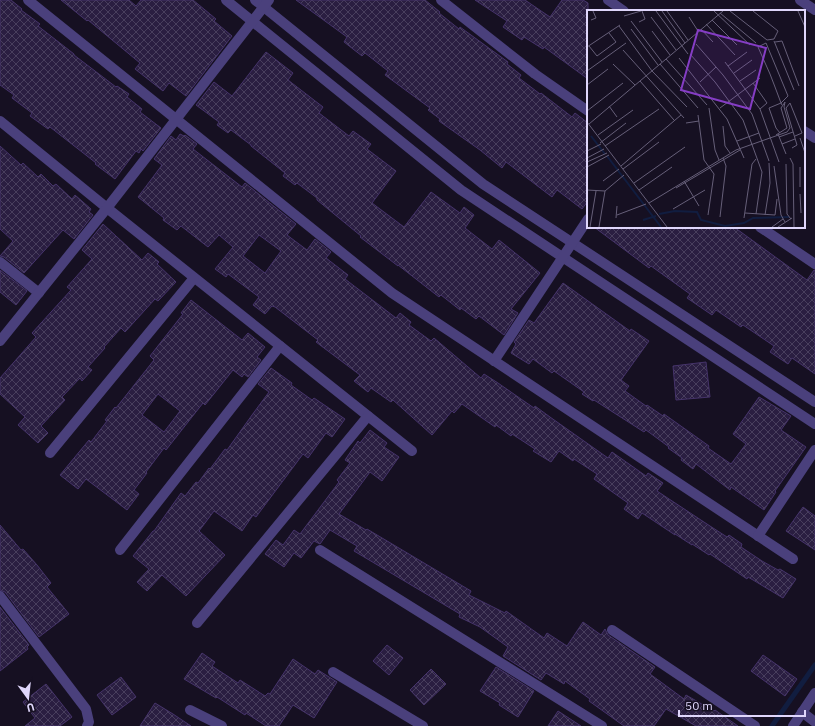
<svg xmlns="http://www.w3.org/2000/svg" width="815" height="726" viewBox="0 0 815 726" font-family="'IBM Plex Sans',sans-serif">
<style>
.lines{fill:none;stroke-linecap:round;stroke-linejoin:round}
.stream{stroke:#111d40;stroke-width:5}
.building{fill:url(#building-cross-hatch);stroke:#45336a;fill-rule:evenodd}
.minor{stroke:#4a407c;stroke-width:10}
.inset-river{fill:none;stroke:#111d40;stroke-width:2}
.inset-road{fill:none;stroke:#665f79;stroke-width:1}
.view{fill:#853dc5;fill-opacity:0.15;stroke:#853dc5;stroke-width:2}
.inset-edge{fill:none;stroke:#dfd6fb;stroke-width:2}
</style>
<defs>
<pattern id="building-cross-hatch" width="8" height="8" patternUnits="userSpaceOnUse"><rect width="8" height="8" fill="#2a1e41"/><path d="M0 0l8 8M0 8l8-8" fill="none" stroke="#483e5d"/></pattern>
</defs>
<rect width="100%" height="100%" fill="#161022"/>
<g class="lines">
<path class="stream" d="M772 726 815 665"/>
</g>
<g class="building">
<path d="M0 0H11L22 9 21 10 40 24 38 26 74 54V55L116 87 117 86 129 94 127 97 142 109 140 112 161 128 143 151 141 149 139 153 136 151 115 179 95 164 96 163 50 127 48 129 30 116 32 113 12 98 14 95 0 85Z"/>
<path d="M61 0H129L136 6 141 0H193L216 19 214 21 232 36 186 96 169 83 163 91 135 69 140 63 88 20 87 21Z"/>
<path d="M296 0H425L440 12 439 13 459 29 460 27 508 62 507 64 521 75 519 78 540 94 541 93 572 117 575 113 588 123V201L582 209 557 190 552 197 506 162 502 168 480 150 439 121 440 119 428 110 430 108 385 75 388 71 365 53 362 56 344 42 347 37Z"/>
<path d="M475 0H525L550 17 562 0H583L588 3V79L544 47 543 49 524 37 522 40 503 27 507 21Z"/>
<path d="M266 52 293 73 288 80 323 107 319 113 349 136 353 131 371 144 367 149 396 171 372 203 404 227 431 192 460 213 464 207 474 215 465 228 492 249 499 240 540 273 511 309 518 313 504 335 479 316 476 319 461 308 460 310 441 295 439 297 398 265V266L360 237 361 236 317 200V198L297 183 295 185 283 176 285 173 251 146V145L231 130 228 133 217 125 219 122 196 105 214 82 232 96Z"/>
<path d="M180 134 184 136 185 135 197 144 193 149 242 187 245 183 296 224 287 235 307 250 315 239 331 252 326 258 348 275 345 279 396 318 400 313 411 322 409 325 431 341 434 338 481 378 484 374 498 383 534 408 535 406 550 417 608 458 612 452 646 476 648 473 663 483 657 491 710 526 727 537 729 535 742 544 741 547 762 561 778 570 780 569 796 579 783 598 748 577 747 579 710 554 709 555 692 544V545L675 534V535L642 513 638 519 624 509 628 503 594 479 597 474 574 459 573 461 559 451 551 462 533 451 535 449 512 434 511 436 496 425 495 427 462 404 454 413 452 411 432 435 393 400 391 402 371 388 368 392 354 381 360 375 316 342 318 340 275 307 272 306 265 314 253 305 259 297 228 274 226 277 215 269 233 247 219 235 208 247 181 226 177 230 163 220 164 218 138 197 162 165 154 159 171 136 176 140ZM259 235 281 251 265 273 243 256Z"/>
<path d="M0 146 21 165 23 163 38 177 41 174 53 186 56 184 72 199 75 195 91 209 89 212 93 215 74 239 63 230 24 273 4 257 0 256 13 241 0 229Z"/>
<path d="M103 224 142 260 148 253 159 262 157 264 176 282 158 301 155 299 125 332 121 328 104 347 105 348 88 367 92 370 82 381 80 378 62 397 65 400 41 426 48 433 38 443 18 425 25 417 0 394V378L36 337 32 333 71 290 67 287 92 259 82 250Z"/>
<path d="M594 227H734L807 280 814 270H815V374L792 358 788 364 770 352 774 346 743 325 741 327 716 310 712 315 687 298 690 294 651 266 649 268Z"/>
<path d="M0 270 27 291 16 305 0 292Z"/>
<path d="M563 283 630 331 631 329 649 341 621 380 629 386 625 391 646 406 647 405 663 416 664 414 709 446 708 448 731 464 746 444 733 434 759 397 791 416 781 430 806 447 775 491 776 492 764 510 731 487 730 490 696 464 693 469 681 460 682 458 668 448 669 447 646 430 644 432 594 400 593 401 582 394 584 392 554 371 552 373 533 359 529 364 511 353 516 344 514 342 529 320 534 323Z"/>
<path d="M191 300 242 340 248 333 265 347 257 357 261 360 248 377 244 374 242 377 233 370 205 405 203 403 166 450 164 448 146 472 147 473 134 490 139 494 127 510 86 479 78 489 60 475 89 440 91 442 107 421 105 420 115 407 116 408 154 360 150 356 183 314 181 313ZM158 394 180 411 164 432 142 415Z"/>
<path d="M706 362 710 397 676 400 673 366Z"/>
<path d="M271 368 292 383 291 385 312 400 314 398 345 419 332 437 326 433 308 458 303 454 256 517 253 515 242 531 214 511 199 531 225 555 186 596 162 575 147 591 137 582 149 569 133 556 153 531H154L181 493 185 496 196 482 198 483 209 468 210 469 225 449 227 450 252 415 269 392 258 384Z"/>
<path d="M370 430 387 443 384 447 399 457 382 481 370 472 339 514 366 530 367 529 471 591 469 595 505 613 506 611 544 638 547 633 567 646 583 622 601 635 605 629 608 635 655 667 650 674 684 699 686 695 714 711 715 710 738 726H696L666 709 654 726H624L589 701 590 699 565 681 564 684 546 673 541 680 503 656 508 647 480 627 459 617 460 614 354 551 357 546 330 530 320 544 314 541 301 558 294 553 284 567 265 554 276 540 283 545 294 530 300 534 339 482 337 480 350 463 345 460 358 441 360 443Z"/>
<path d="M803 507 815 516V550L786 531Z"/>
<path d="M0 525 21 550 23 549 37 565 51 583 47 587 69 614 39 637 5 592 0 590Z"/>
<path d="M0 607 29 645 27 647 28 649 0 671Z"/>
<path d="M387 645 403 658 389 675 373 661Z"/>
<path d="M202 653 215 662 212 666 238 683 240 680 265 696 268 693 270 694 293 659 315 674 318 670 337 682 314 718 293 705 279 726H266L246 713 245 715 217 697 216 698 184 679Z"/>
<path d="M763 655 797 679 785 696 751 671Z"/>
<path d="M496 667 534 691 518 717 499 705 500 703 480 691Z"/>
<path d="M431 669 446 684 424 705 410 690Z"/>
<path d="M121 677 136 697 112 715 97 695Z"/>
<path d="M46 684 72 717 60 726H25L35 718 23 702Z"/>
<path d="M155 703 173 714 191 726H140Z"/>
<path d="M558 711 581 726H548Z"/>
</g>
<g class="lines">
<g class="minor">
<path d="M28 0 392 293 793 559"/>
<path d="M226 0 461 190 815 424"/>
<path d="M255 0 483 184 815 402"/>
<path d="M441 0 535 74 588 111"/>
<path d="M608 0 624 11"/>
<path d="M800 0 815 10"/>
<path d="M0 121 107 208 412 451"/>
<path d="M804 131 815 138"/>
<path d="M760 227 815 264"/>
<path d="M0 262 39 293"/>
<path d="M0 341 107 208 269 0"/>
<path d="M494 361 588 219"/>
<path d="M50 453 194 278"/>
<path d="M758 536 815 450"/>
<path d="M120 550 280 346"/>
<path d="M320 550 602 726"/>
<path d="M0 596 86 709 89 722 87 726"/>
<path d="M197 623 368 416"/>
<path d="M612 630 755 726"/>
<path d="M333 672 423 726"/>
<path d="M190 710 222 726"/>
<path d="M802 712 815 722"/>
<path d="M793 726 815 693"/>
</g>
</g>
<g transform="translate(587 10)">
<rect width="218" height="218" fill="#161022"/>
<path class="inset-river" d="M4 126 18 144M20 146 74 217M72 204 88 201 110 202 114 210 138 216 157 213 166 208 202 207M56 210 69 206"/>
<path class="inset-road" d="M69 1 101 44M75 1 98 33M80 1 101 30M127 1 163 35M143 1 180 30 187 29 191 21 166 1M211 1 218 17M133 3 169 33M37 6 54 1M64 7 89 40M102 7 111 21M4 10 9 8 6 1M125 10 150 35M44 11 75 52M52 12 58 9 55 1M119 14 148 45M32 16 65 61 100 97M44 19 71 55M114 19 126 32M65 21 83 45M187 31 207 80M188 32 195 31 212 76M109 34 136 65 165 104 182 151M2 36 10 46 29 32 22 23M0 37 33 15M36 40 97 108M103 44 128 72 156 110 175 162 169 204M92 48 140 109 157 148M79 49 120 95M138 52 173 99 192 152M26 54 48 75M73 54 111 98M141 56 160 42M0 61 39 33M147 63 165 50M53 71 87 110M153 71 169 60M113 72 129 57M166 73 180 93 173 99M0 75 21 59M22 96 30 107M122 98 128 140 132 150M133 98 173 68M0 101 36 73M111 105 117 150 127 164 121 205M0 112 80 217M99 113 112 111M2 114 136 1M136 116 138 136 143 143M193 123 189 118 182 98 194 93 201 86 179 33 171 37 183 64 188 77 194 93 195 95M191 124 199 144M11 125 46 100M192 127 206 122M213 128 218 143M150 131 172 123M13 133 39 113M195 134 208 129M18 136 72 99M205 138 210 135 199 98 203 93 215 123 208 126M0 141 14 134M0 148 17 139M203 148 206 154 207 217M0 152 20 143M199 154 200 204 204 209M34 156 94 105M187 156 194 205 198 212M0 157 22 145M213 157V177M36 159 72 132M16 171 32 159M97 171 112 196M47 173 98 137M89 178 153 140M0 180 18 181M52 180 85 157M18 181 37 165M213 184 214 203M62 193 149 140 200 122 203 118 197 97 198 92 194 98 200 118 189 125M86 199 118 180M158 203 188 205 190 189M30 205 59 194M178 205 183 173 182 153M133 207 139 156 136 148M29 208 30 196M157 208 165 154 169 149M3 217 9 181M12 217 18 181M185 217 196 209M191 217 205 208"/>
<path class="view" d="M111 20 179 38 163 99 94 80Z"/>
<rect width="218" height="218" class="inset-edge"/>
</g>
<g transform="translate(28 698) rotate(165)" stroke="#161022" stroke-width="3" paint-order="stroke">
<path d="M0-3L7 15L0 10L-7 15Z" fill="#dfd6fb"/>
<text y="-6" font-size="11" font-weight="bold" text-anchor="middle" fill="#dfd6fb">U</text>
</g>
<path d="M679 710v6h126v-6" fill="none" stroke="#dfd6fb" stroke-width="2"/>
<text x="685" y="710" font-size="12" fill="#dfd6fb" stroke="#161022" stroke-width="3" paint-order="stroke">50 m</text>
</svg>
